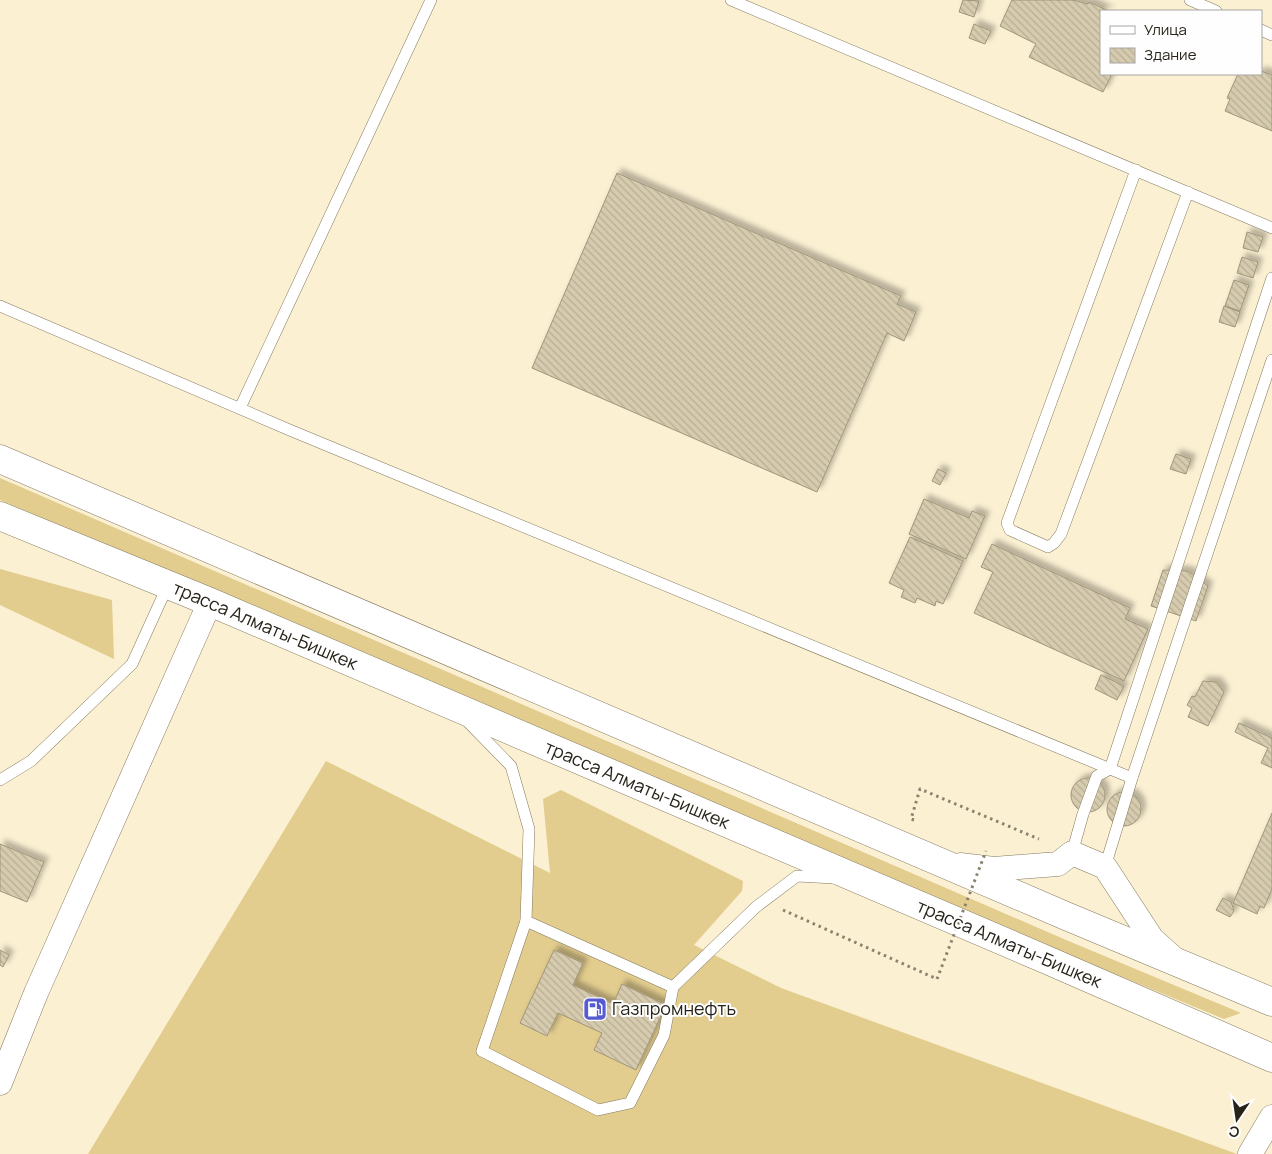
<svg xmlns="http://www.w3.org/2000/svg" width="1272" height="1154" viewBox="0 0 1272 1154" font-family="Manrope,sans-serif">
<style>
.grass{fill:#e2cc8e}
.building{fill:url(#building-back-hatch);stroke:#9f9579;filter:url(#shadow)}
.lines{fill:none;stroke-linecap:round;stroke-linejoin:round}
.service-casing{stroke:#847a5f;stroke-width:12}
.minor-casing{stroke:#847a5f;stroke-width:25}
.trunk-casing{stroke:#847a5f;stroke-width:29}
.path{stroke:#89826e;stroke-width:3;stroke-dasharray:2.5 4;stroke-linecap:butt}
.service{stroke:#fff;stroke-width:11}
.minor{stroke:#fff;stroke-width:24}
.trunk{stroke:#fff;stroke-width:28}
.path-bridge{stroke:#89826e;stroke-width:3;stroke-dasharray:2.5 4;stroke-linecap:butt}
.labels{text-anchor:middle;stroke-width:4;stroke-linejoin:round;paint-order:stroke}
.street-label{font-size:18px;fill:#272318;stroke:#fefefe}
.poi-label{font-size:18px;fill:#272318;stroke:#fefefe;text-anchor:start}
</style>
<defs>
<pattern id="building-back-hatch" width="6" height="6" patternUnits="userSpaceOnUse" patternTransform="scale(1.25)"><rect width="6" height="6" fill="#d6cbae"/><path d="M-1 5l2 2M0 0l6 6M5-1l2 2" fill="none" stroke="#b8ae95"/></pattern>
<filter id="shadow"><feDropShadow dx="4.5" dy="-4.5" stdDeviation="2.5" flood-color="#0004"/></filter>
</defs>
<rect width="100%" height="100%" fill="#fbf0d2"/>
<g class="grass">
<path d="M0 478 1066 940 1241 1013 1224 1019 1008 930 635 769 0 500Z"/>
<path d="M0 569 112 600 114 659 0 605Z"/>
<path d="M326 761 550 873 543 799 561 790 743 881 742 891 694 945 781 988 1237 1154H88Z"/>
</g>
<g class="building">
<path d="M963 0 979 1 974 17 959 12Z"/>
<path d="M1012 0H1073L1088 4 1089 2 1109 11H1101V74H1112L1103 92 1029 57 1036 44 1000 26Z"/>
<path d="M974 24 991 31 985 44 969 38Z"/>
<path d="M1261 71 1272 75V131L1225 111 1230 99 1227 98 1238 74H1261Z"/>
<path d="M617 173 901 296 897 304 916 312 904 341 887 333 817 492 532 368Z"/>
<path d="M1247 232 1263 237 1258 252 1243 248Z"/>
<path d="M1242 257 1258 262 1253 278 1237 273Z"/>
<path d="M1234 280 1249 285 1240 311 1225 306Z"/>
<path d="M1224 306 1240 312 1235 327 1219 322Z"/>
<path d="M1176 454 1191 459 1186 474 1170 469Z"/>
<path d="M938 469 946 473 940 485 932 481Z"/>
<path d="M924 499 969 518 972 511 985 516 966 559 909 534Z"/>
<path d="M910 537 963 561 943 604 936 601 935 606 917 598 915 603 901 597 904 590 889 583Z"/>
<path d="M992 544 1130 608 1125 619 1148 629 1124 681 974 613 993 572 981 567Z"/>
<path d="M1163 570 1188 571 1208 586 1196 621 1151 606Z"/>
<path d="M1101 675 1124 686 1117 700 1095 689Z"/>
<path d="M1203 681 1217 682 1224 692 1208 726 1188 717 1192 708 1187 705 1192 696 1195 697Z"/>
<path d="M1239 723 1272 738V768L1261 763 1268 748 1235 732Z"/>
<circle cx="1088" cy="795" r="17"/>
<circle cx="1124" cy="809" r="17"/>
<path d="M1272 813V889L1264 908 1260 906 1257 914 1233 903Z"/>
<path d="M0 844 44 862 27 902 0 891Z"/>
<path d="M1223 898 1231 902 1234 911 1230 917 1216 910Z"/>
<path d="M0 950 9 955 3 967 0 965Z"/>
<path d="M554 950 583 963 573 985 613 1004 622 984 666 1005 636 1070 594 1050 602 1033 558 1013 547 1036 520 1023Z"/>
</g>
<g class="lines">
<g class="service-casing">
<g id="service">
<path d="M731 0 1272 228"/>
<path d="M1190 0 1216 11"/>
<path d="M1261 30 1272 35"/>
<path d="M1136 170 1007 523 1010 530 1048 547 1054 543 1061 534 1188 192"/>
<path d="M0 306 292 431 1132 778"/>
<path d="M240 408 431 0"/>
<path d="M466 720 511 766 529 829 526 921 673 987 756 907 797 876 834 878"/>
<path d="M0 780 31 761 132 664 168 585"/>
<path d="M1072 853 1083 814 1097 776 1110 769 1272 278"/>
<path d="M1105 867 1132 778 1272 360"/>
<path d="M526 921 482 1051 598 1110 630 1103 664 1035 673 987"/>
</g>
</g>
<g class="minor-casing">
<g id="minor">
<path d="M960 865 994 869 1058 864 1072 853 1105 867 1152 939 1173 958"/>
<path d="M0 1083 36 993 210 602"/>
<path d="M1250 1154 1272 1117"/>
</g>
</g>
<g class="trunk-casing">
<g id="trunk">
<path d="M0 459 1066 916 1272 1002"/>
<path d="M0 516 210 602 1047 960 1272 1058"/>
</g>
</g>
<g class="path">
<path d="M914 820 911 819 920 789 1039 839"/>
<path d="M783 910 937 979"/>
</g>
<use href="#service" class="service"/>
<use href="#minor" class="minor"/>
<use href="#trunk" class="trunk"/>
<path class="path-bridge" d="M937 979 986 851"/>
</g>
<defs>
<g id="fuel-square" transform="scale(1.25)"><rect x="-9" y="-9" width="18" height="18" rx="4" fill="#565bd3" stroke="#fefefe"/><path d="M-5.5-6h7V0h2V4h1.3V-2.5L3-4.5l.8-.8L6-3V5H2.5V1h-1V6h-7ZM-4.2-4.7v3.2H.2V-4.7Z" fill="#fff"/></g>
</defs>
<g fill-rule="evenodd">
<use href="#fuel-square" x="595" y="1009"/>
</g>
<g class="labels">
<g class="street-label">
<text transform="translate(265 626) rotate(23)" y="6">трасса Алматы-Бишкек</text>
<text transform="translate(637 785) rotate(23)" y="6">трасса Алматы-Бишкек</text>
<text transform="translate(1009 944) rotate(23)" y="6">трасса Алматы-Бишкек</text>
</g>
<g class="poi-label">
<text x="612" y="1015">Газпромнефть</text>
</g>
</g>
<rect x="1100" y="10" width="162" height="65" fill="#fefefe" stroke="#a8a6a2"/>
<rect x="1110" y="26" width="25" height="8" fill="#ffffff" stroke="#a8a6a2"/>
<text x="1144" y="35" font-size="15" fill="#272318">Улица</text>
<rect x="1110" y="48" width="25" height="15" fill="url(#building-back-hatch)" stroke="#a8a6a2"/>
<text x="1144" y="60" font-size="15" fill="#272318">Здание</text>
<g transform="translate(1237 1119) rotate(193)" stroke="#fefefe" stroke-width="4" paint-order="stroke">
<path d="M0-4L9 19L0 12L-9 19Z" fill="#272318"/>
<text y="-8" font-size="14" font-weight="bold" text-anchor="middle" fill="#272318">С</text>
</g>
</svg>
